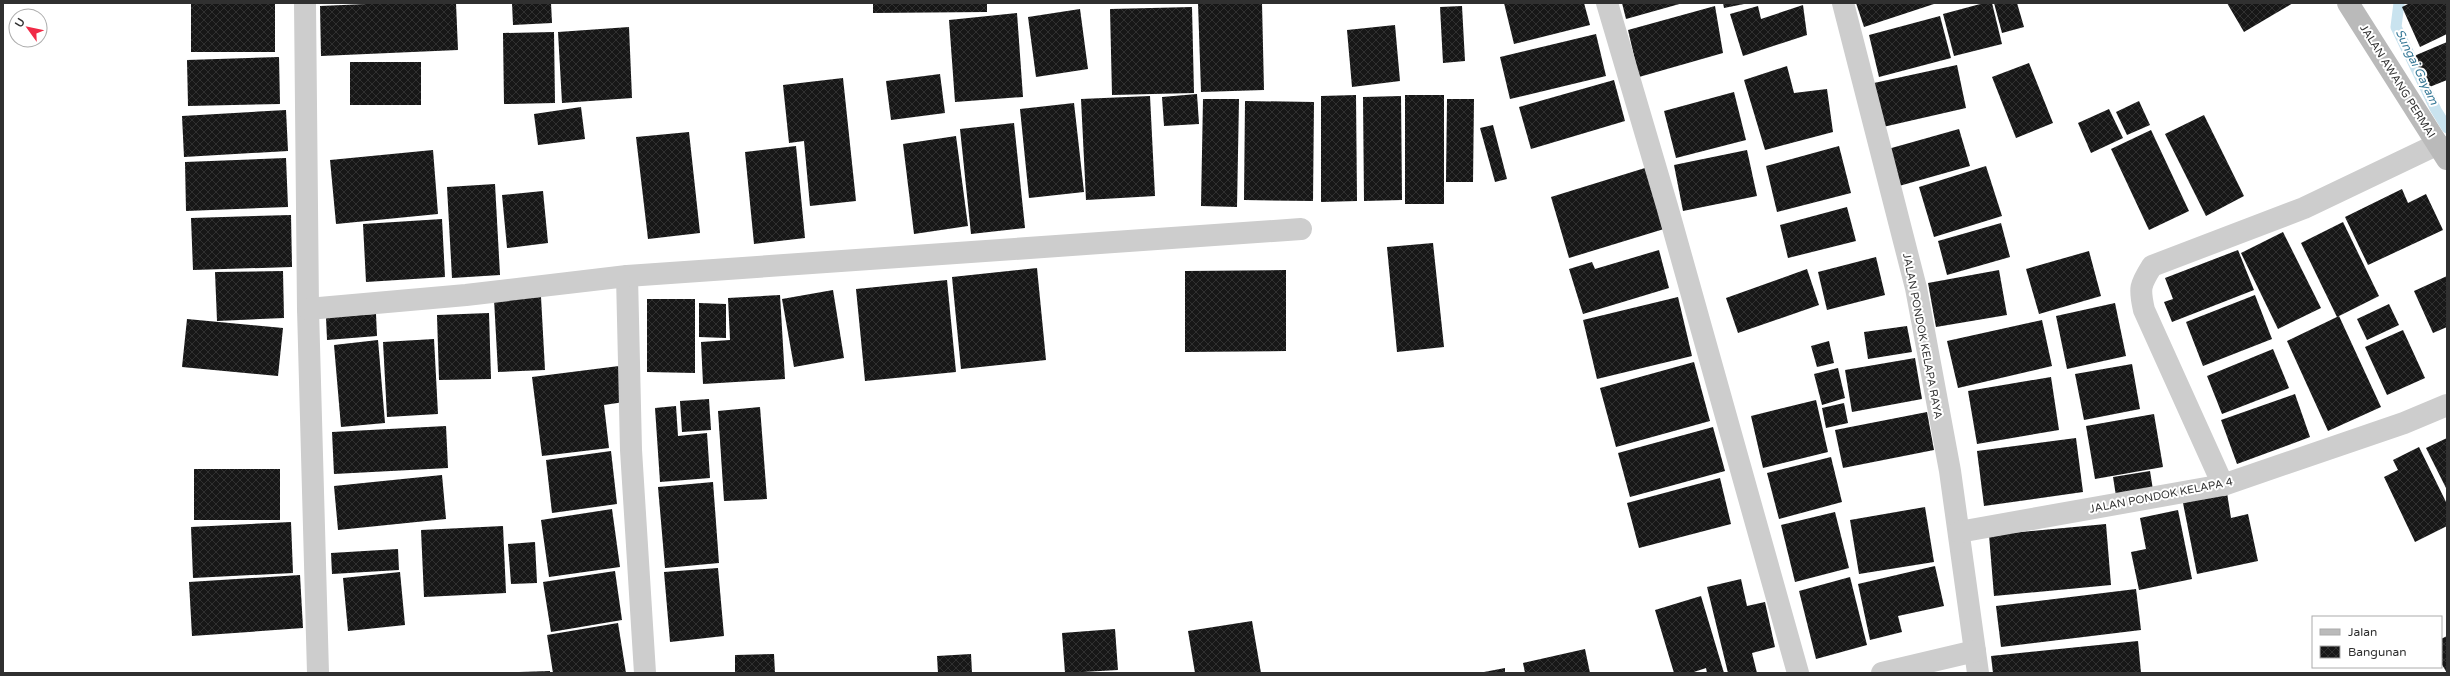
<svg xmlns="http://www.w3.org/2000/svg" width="2450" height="676" viewBox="0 0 2450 676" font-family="'Varela Round',sans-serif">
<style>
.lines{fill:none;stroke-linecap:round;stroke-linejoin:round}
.stream{stroke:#c9e3ef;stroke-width:11}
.building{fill:url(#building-cross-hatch)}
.street{stroke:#cdcdcd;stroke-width:22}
.secondary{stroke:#bababa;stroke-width:22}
.labels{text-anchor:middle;stroke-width:4;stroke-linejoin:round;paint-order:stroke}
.street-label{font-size:11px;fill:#303030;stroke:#fff}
.water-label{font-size:12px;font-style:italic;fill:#387a98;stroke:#fff}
</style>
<defs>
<pattern id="building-cross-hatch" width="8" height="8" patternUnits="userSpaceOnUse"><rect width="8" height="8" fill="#171717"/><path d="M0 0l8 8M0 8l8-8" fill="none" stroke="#303030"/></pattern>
</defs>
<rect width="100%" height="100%" fill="#fff"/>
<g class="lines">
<path class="stream" d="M2399 3 2396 27 2436 110 2447 128"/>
</g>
<g class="building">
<rect x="191" y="3" width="84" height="49"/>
<path d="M389 3H456L458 50 321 56 320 6Z"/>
<path d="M512 3H551L552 23 513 25Z"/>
<path d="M873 3H987V12L873 13Z"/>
<path d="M1198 3H1262L1264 90 1201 92Z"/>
<path d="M1504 3H1584L1590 25 1514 44Z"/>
<path d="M1622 3H1683L1626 19Z"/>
<path d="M1723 3H1744V4L1724 8Z"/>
<path d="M1856 3H1937L1864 27Z"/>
<path d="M1984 3H1992L2002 44 1954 56 1943 14Z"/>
<path d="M1994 3H2017L2024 27 2002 33Z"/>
<path d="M2227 3H2293L2244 32Z"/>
<path d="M2410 3H2447V34L2420 47 2402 7Z"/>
<path d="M1803 5 1807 35 1743 56 1730 14 1758 6 1761 19Z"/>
<path d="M1462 6 1465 61 1443 63 1440 7Z"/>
<path d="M1715 6 1723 53 1639 77 1628 30Z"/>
<path d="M1192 7 1194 93 1112 95 1110 9Z"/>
<path d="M1080 9 1088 69 1036 77 1028 17Z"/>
<path d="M1017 13 1023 97 955 102 949 20Z"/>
<path d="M1940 16 1951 58 1879 77 1869 35Z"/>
<path d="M1395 25 1400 81 1352 87 1347 30Z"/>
<path d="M629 27 632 98 562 103 558 32Z"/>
<path d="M554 32 555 103 504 104 503 33Z"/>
<path d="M1596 34 1606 76 1510 99 1500 57Z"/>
<path d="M2447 42V80L2427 88 2414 56Z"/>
<path d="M279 57 280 104 188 106 187 60Z"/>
<rect x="350" y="62" width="71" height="43"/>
<path d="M2029 63 2053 123 2016 138 1992 77Z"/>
<path d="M1957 65 1966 108 1883 127 1874 83Z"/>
<path d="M1787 66 1794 93 1827 89 1833 132 1765 150 1744 80Z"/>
<path d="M940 74 945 113 891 120 886 81Z"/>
<path d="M843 78 856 201 810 206 804 141 789 143 783 85Z"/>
<path d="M1614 80 1625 121 1531 149 1519 107Z"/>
<path d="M1734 92 1746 140 1676 158 1664 111Z"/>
<path d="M1197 94 1199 124 1164 126 1162 97Z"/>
<path d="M1356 95 1357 201 1321 202V96Z"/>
<rect x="1405" y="95" width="39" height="109"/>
<path d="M1150 96 1155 196 1086 200 1081 99Z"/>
<path d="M1401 96 1402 200 1364 201 1363 97Z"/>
<path d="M1203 99H1239L1237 207 1201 206Z"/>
<path d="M1447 99H1474L1473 182H1446Z"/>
<path d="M1245 101 1314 102 1313 201 1244 200Z"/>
<path d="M2139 101 2150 125 2127 135 2116 112Z"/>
<path d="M1074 103 1084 192 1029 198 1020 109Z"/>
<path d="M581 107 585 139 538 145 534 114Z"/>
<path d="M2109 109 2123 138 2091 153 2078 123Z"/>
<path d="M286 110 288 151 184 157 182 116Z"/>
<path d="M2204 115 2244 196 2206 216 2165 134Z"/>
<path d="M1014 123 1025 228 971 234 960 129Z"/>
<path d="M1493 125 1507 179 1495 182 1480 128Z"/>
<path d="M1959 129 1970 166 1899 186 1888 149Z"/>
<path d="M2151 130 2189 211 2149 230 2111 149Z"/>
<path d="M689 132 700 233 648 239 636 137Z"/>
<path d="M956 136 968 226 914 234 903 144Z"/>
<path d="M796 146 805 238 754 244 745 152Z"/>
<path d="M1839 146 1851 193 1777 212 1766 166Z"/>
<path d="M433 150 438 214 336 224 330 160Z"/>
<path d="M1747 150 1757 196 1683 211 1674 165Z"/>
<path d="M286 158 288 207 186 211 185 162Z"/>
<path d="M1986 166 2002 216 1934 237 1919 187Z"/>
<path d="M1645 168 1664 229 1569 258 1551 197Z"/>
<path d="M495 184 500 275 452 278 447 187Z"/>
<path d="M2402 189 2408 203 2426 194 2443 230 2368 265 2345 217Z"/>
<path d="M543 191 548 243 507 248 502 195Z"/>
<path d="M1847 207 1856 241 1788 258 1780 225Z"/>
<path d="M291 215 292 267 193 270 191 218Z"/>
<path d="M442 219 445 277 366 282 363 224Z"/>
<path d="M2343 222 2379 296 2337 317 2301 243Z"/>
<path d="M2001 223 2010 257 1947 275 1938 241Z"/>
<path d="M2283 232 2321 308 2278 329 2241 253Z"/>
<path d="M1433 243 1444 347 1397 352 1387 247Z"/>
<path d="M1659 250 1669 288 1583 314 1569 269 1592 262 1595 269Z"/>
<path d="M2238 250 2254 290 2172 322 2164 302 2173 299 2165 278Z"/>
<path d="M2089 251 2101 296 2039 314 2026 269Z"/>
<path d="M1876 257 1885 295 1827 310 1818 272Z"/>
<path d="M1037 268 1046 360 961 369 952 277Z"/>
<path d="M1807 269 1819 305 1738 333 1726 298Z"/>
<path d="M1286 270V351L1185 352V271Z"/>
<path d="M1999 270 2007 315 1936 327 1928 283Z"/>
<path d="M283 271 284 318 217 321 215 272Z"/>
<path d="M2447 276V327L2433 333 2414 291Z"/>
<path d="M947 280 956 372 865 381 856 289Z"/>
<path d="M833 290 844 358 794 367 782 299Z"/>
<path d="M780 295 785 379 703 384 701 342 730 340 728 298Z"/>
<path d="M2255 295 2272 339 2203 366 2186 322Z"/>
<path d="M541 297 545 370 498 372 494 299Z"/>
<path d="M1678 297 1692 356 1597 379 1583 320Z"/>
<path d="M647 299H695V373L647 372Z"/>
<path d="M699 303 726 304V338L699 337Z"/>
<path d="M2115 303 2126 356 2067 369 2056 316Z"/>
<path d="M2389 304 2399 325 2367 340 2357 319Z"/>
<path d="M489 313 491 379 439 380 437 315Z"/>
<path d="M376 314 377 336 327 340 326 317Z"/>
<path d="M2339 316 2381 407 2328 431 2287 341Z"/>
<path d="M187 319 283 328 278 376 182 367Z"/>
<path d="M2042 320 2052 366 1958 388 1947 341Z"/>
<path d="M1907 326 1912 352 1868 359 1864 332Z"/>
<path d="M2403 330 2425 378 2387 395 2365 347Z"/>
<path d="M434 339 438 414 387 417 383 342Z"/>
<path d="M378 340 385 423 341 427 334 345Z"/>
<path d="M1829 341 1834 363 1817 367 1811 346Z"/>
<path d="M2273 349 2289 388 2222 414 2207 376Z"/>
<path d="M1915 358 1922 399 1852 412 1845 370Z"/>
<path d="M1694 362 1710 421 1616 447 1600 388Z"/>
<path d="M2132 364 2140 409 2084 420 2075 374Z"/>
<path d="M619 366 624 402 604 405 609 448 542 456 532 377Z"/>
<path d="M1838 368 1845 398 1822 405 1814 374Z"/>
<path d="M2051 377 2059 430 1977 444 1968 391Z"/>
<path d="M2295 394 2310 437 2237 464 2221 420Z"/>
<path d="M709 399 711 430 682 432 680 401Z"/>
<path d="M1816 400 1828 452 1763 468 1751 416Z"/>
<path d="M1844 403 1848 423 1826 428 1822 408Z"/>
<path d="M676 406 678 436 707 433 710 478 660 482 655 408Z"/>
<path d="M760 407 767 499 724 501 718 411Z"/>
<path d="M1927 412 1934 450 1843 468 1835 430Z"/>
<path d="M2154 414 2163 467 2095 479 2086 426Z"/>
<path d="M446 426 448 468 334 474 332 432Z"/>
<path d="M1713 427 1725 471 1630 497 1618 453Z"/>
<path d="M2076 438 2083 492 1984 506 1977 451Z"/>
<path d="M2447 438V490L2426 448Z"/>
<path d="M2419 447 2447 504V526L2415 542 2384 477 2398 470 2393 460Z"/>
<path d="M611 451 617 504 552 513 546 460Z"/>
<path d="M1831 457 1842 502 1779 519 1767 473Z"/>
<rect x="194" y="469" width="86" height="51"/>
<path d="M2150 471 2153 490 2116 496 2113 477Z"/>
<path d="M442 475 446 519 338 530 334 486Z"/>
<path d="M1720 478 1731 524 1639 548 1627 503Z"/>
<path d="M713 482 719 563 665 568 658 487Z"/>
<path d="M2227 493 2231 518 2248 514 2258 561 2197 574 2183 503Z"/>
<path d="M1925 507 1934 562 1859 574 1850 520Z"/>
<path d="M612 509 620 567 549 577 541 520Z"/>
<path d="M2178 510 2192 579 2139 590 2131 552 2146 549 2140 518Z"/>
<path d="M1835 512 1849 568 1795 582 1781 525Z"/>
<path d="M291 522 293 573 193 578 191 527Z"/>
<path d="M2106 524 2111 585 1994 596 1989 535Z"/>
<path d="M503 526 506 593 424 597 421 530Z"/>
<path d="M535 542 537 583 511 584 508 544Z"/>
<path d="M398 549 399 570 332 574 331 553Z"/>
<path d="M1935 566 1944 606 1898 616 1902 632 1870 640 1858 584Z"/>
<path d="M718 568 724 636 670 642 664 572Z"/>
<path d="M615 571 622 620 551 632 543 582Z"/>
<path d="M400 572 405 625 348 631 343 578Z"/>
<path d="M300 575 303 628 192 636 189 582Z"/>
<path d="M1850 577 1867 645 1816 659 1799 591Z"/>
<path d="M1741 579 1747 606 1765 602 1775 647 1752 653 1757 673H1728L1707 587Z"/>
<path d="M2136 589 2141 630 2001 647 1996 606Z"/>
<path d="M1701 596 1724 673H1707L1706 668 1691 673H1674L1655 610Z"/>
<path d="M1252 621 1261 673H1195L1188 631Z"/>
<path d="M618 623 626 673H553L547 635Z"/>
<path d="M1115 629 1118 670 1065 673 1062 633Z"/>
<path d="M2447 636V673L2441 663V639Z"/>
<path d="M2138 641 2141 673H1993L1991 656Z"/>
<path d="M1585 649 1590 673H1525L1523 663Z"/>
<path d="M774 654 775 673H735V655Z"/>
<path d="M971 654 972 673H938L937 656Z"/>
<path d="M1505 668V673H1484V672Z"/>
<path d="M550 671V673H519V672Z"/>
</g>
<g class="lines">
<g class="street">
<path d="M305 3 308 309 318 673"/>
<path d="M1607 3 1667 206 1798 673"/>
<path d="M1843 3 1916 288 1950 471 1978 673"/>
<path d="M627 276 631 450 645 673"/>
<path d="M308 309 466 295 627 276 1301 229"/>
<path d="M2223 485 2144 310C2139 288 2140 285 2152 266L2304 208 2438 144"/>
<path d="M1959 532 2223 485 2404 423 2447 405"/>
<path d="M1882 673 1975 651"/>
</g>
<path class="secondary" d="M2348 3 2447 159"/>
</g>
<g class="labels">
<g class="street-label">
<text transform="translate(2398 81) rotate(58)" y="4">JALAN AWANG PERMAI</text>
<text transform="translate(1923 336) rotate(79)" y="4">JALAN PONDOK KELAPA RAYA</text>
<text transform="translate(2161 495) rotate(-11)" y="4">JALAN PONDOK KELAPA 4</text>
</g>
<g class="water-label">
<text transform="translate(2417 67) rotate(64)" y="4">Sungai Gayam</text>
</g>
</g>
<rect width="2450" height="676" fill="none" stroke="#303030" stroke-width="8"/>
<rect x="2312" y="616" width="130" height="52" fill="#ffffff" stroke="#acacac"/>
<rect x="2320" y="629" width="20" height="6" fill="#bababa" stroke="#acacac"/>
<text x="2348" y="636" font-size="12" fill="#303030">Jalan</text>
<rect x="2320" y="646" width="20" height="12" fill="url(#building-cross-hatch)" stroke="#acacac"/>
<text x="2348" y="656" font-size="12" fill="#303030">Bangunan</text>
<g transform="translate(28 28) rotate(303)"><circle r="19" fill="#ffffff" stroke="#acacac"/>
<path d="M0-3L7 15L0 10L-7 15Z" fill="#f02a46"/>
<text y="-6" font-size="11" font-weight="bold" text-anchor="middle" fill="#303030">U</text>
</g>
</svg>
